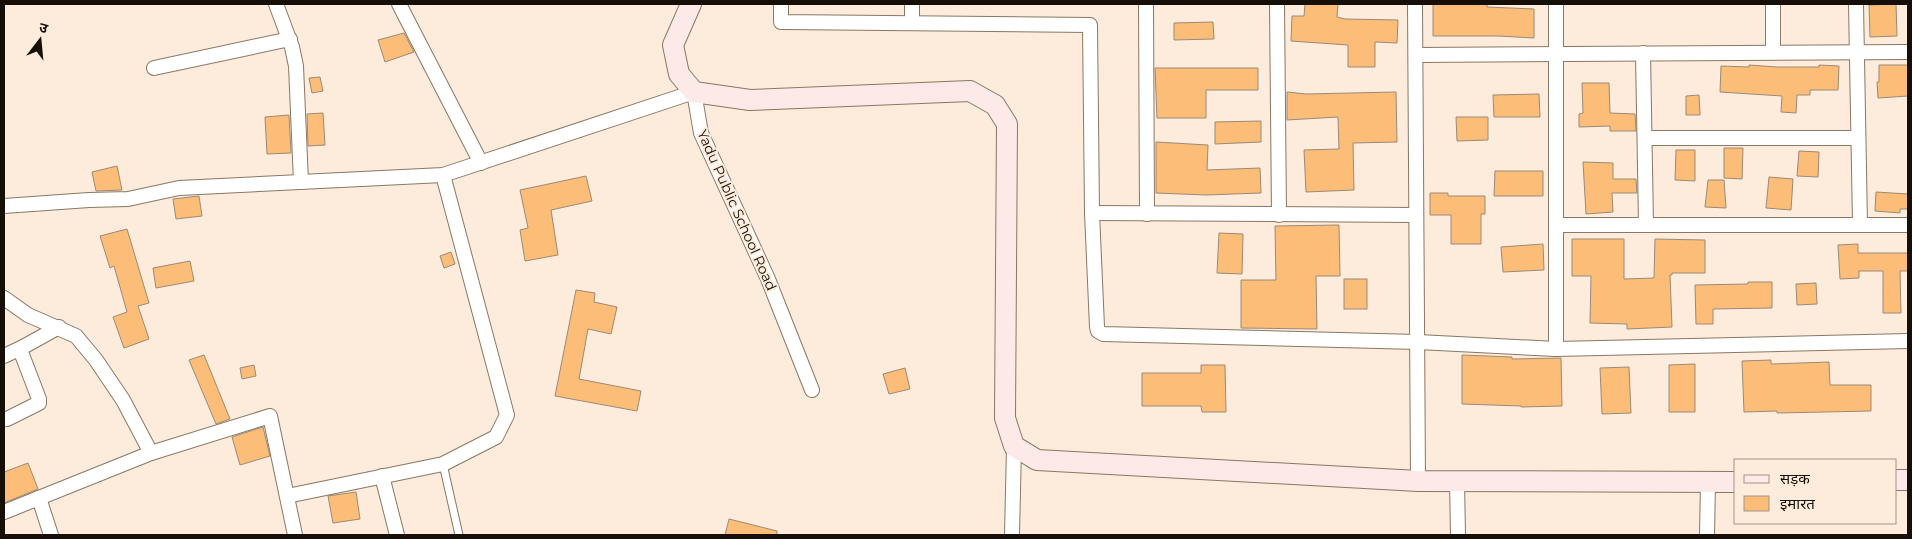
<svg xmlns="http://www.w3.org/2000/svg" width="1912" height="539" viewBox="0 0 1912 539" font-family="Montserrat,'Noto Sans Devanagari',sans-serif">
<style>
.building{fill:#fbbd78;stroke:#9c8a76}
.lines{fill:none;stroke-linecap:round;stroke-linejoin:round}
.lane-casing{stroke:#8a7764;stroke-width:9}
.street-casing{stroke:#8a7764;stroke-width:16}
.secondary-casing{stroke:#8a7764;stroke-width:22}
.lane{stroke:#fff;stroke-width:7}
.street{stroke:#fff;stroke-width:14}
.secondary{stroke:#fde9e7;stroke-width:20}
.labels{text-anchor:middle;stroke-width:4;stroke-linejoin:round;paint-order:stroke}
.street-label{font-size:14px;fill:#160f08;stroke:#fdecdb}
</style>
<rect width="100%" height="100%" fill="#fdecdb"/>
<g class="building">
<path d="M1305 4H1338L1337 17 1345 19 1398 20 1397 43 1375 42V67H1348V45L1291 41 1292 16H1304Z"/>
<path d="M1433 4H1487V7L1534 9V38L1499 36H1433Z"/>
<path d="M1896 4 1897 36 1870 37 1869 5Z"/>
<path d="M1213 22 1214 39 1174 40V23Z"/>
<path d="M404 33 414 52 385 62 378 40Z"/>
<path d="M1749 65 1777 67H1819V65L1839 66 1838 90H1810V95H1797L1796 113 1781 112 1782 96 1720 92 1721 66 1749 67Z"/>
<path d="M1879 65H1908V96L1878 98 1877 82H1879Z"/>
<path d="M1155 68H1258V90H1206V118H1157Z"/>
<path d="M320 77 323 91 312 93 309 78Z"/>
<path d="M1582 83H1609L1610 113 1635 114 1636 131H1610V126L1579 127V114L1583 113Z"/>
<path d="M1287 92 1306 94 1396 92 1397 142 1353 143 1354 190 1306 192 1304 150 1339 149 1338 117 1287 120Z"/>
<path d="M1539 94 1540 117H1494L1493 95Z"/>
<path d="M1699 95 1700 115H1686V96Z"/>
<path d="M323 113 325 145 308 146 307 114Z"/>
<path d="M289 115 291 153 267 154 265 117Z"/>
<path d="M1456 117H1488V140L1457 141Z"/>
<path d="M1261 121V142L1215 144V122Z"/>
<path d="M1156 142 1208 145 1207 170 1260 168 1261 193 1206 195 1156 193Z"/>
<path d="M1724 148H1743L1742 179 1724 178Z"/>
<path d="M1676 150H1695V181L1675 180Z"/>
<path d="M1799 151 1819 152 1818 177 1797 176Z"/>
<path d="M1583 162 1613 163V179H1636L1637 193H1612L1613 212 1586 214Z"/>
<path d="M117 166 122 190 96 191 92 172Z"/>
<path d="M1495 171H1543V196H1494Z"/>
<path d="M586 176 592 201 551 210 558 255 525 261 520 230 528 228 520 190Z"/>
<path d="M1769 177 1793 179 1791 210 1766 208Z"/>
<path d="M1708 180H1724L1726 208 1705 207Z"/>
<path d="M1876 192 1908 194V209H1900V213L1875 211Z"/>
<path d="M1430 193H1448V196H1485V214H1481V244H1451V215H1430Z"/>
<path d="M199 196 202 216 176 219 173 199Z"/>
<path d="M1339 225 1340 276H1316L1317 329 1241 328V280H1276L1275 226Z"/>
<path d="M127 229 149 303 138 306 149 339 124 348 113 317 127 312 114 266 110 268 100 236Z"/>
<path d="M1219 233 1243 234 1242 274 1217 273Z"/>
<path d="M1572 239H1624V279L1654 278 1655 239 1705 240V273H1672V275H1670L1672 327 1627 329V324L1590 323 1591 276H1572Z"/>
<path d="M1543 244 1544 270 1503 272 1501 247Z"/>
<path d="M1858 244V253H1908V271H1900L1901 313H1883V271H1859V278L1840 279 1838 245Z"/>
<path d="M451 252 455 264 444 268 440 256Z"/>
<path d="M190 261 194 281 156 288 153 268Z"/>
<rect x="1344" y="279" width="23" height="30"/>
<path d="M1748 282H1772V308L1713 309V324H1696L1695 285 1748 284Z"/>
<path d="M1816 283 1817 304 1797 305 1796 284Z"/>
<path d="M576 290 595 293 594 302 617 307 611 334 588 329 579 379 641 391 637 411 555 396Z"/>
<path d="M204 355 230 419 216 424 189 360Z"/>
<path d="M1462 355 1512 357V359L1561 358 1562 406 1521 407V406L1462 404Z"/>
<path d="M1771 360V364L1829 362 1830 385H1871V411L1777 413V411L1744 412 1742 361Z"/>
<path d="M1695 364V412H1669V365Z"/>
<path d="M254 365 256 376 242 379 240 368Z"/>
<path d="M1201 365H1225L1226 412H1202L1201 406H1142V373H1201Z"/>
<path d="M1629 367 1631 413 1602 414 1600 368Z"/>
<path d="M905 368 910 389 889 394 883 374Z"/>
<path d="M263 427 270 456 240 465 232 437Z"/>
<path d="M28 463 38 489 4 503V472Z"/>
<path d="M356 492 360 519 333 523 328 496Z"/>
<path d="M729 519 777 531V535H725Z"/>
</g>
<g class="lines">
<g class="lane-casing">
<path id="lane" d="M443 464 459 535"/>
</g>
<g class="street-casing">
<g id="street">
<path d="M276 4 292 47 296 66 301 182"/>
<path d="M399 4 481 163"/>
<path d="M781 4V22L1090 25 1092 213 1097 327 1098 331 1103 334 1418 342 1556 349 1908 341"/>
<path d="M912 4V23"/>
<path d="M1146 4 1147 214"/>
<path d="M1277 4 1279 215"/>
<path d="M1415 4 1418 481"/>
<path d="M1773 4V52"/>
<path d="M1856 4 1860 224"/>
<path d="M1643 53 1646 225"/>
<path d="M1416 55 1908 52"/>
<path d="M154 68 290 39"/>
<path d="M1645 138H1858"/>
<path d="M4 206 89 200 128 199 179 188 443 175 694 92 701 133 768 279 812 390"/>
<path d="M1092 213 1416 215"/>
<path d="M1556 225H1908"/>
<path d="M4 298 28 315 76 336 96 360 123 400 151 453 270 416 295 535"/>
<path d="M1556 349V4"/>
<path d="M4 356 23 347"/>
<path d="M7 419 39 403V399L21 352 23 347 59 327"/>
<path d="M382 476 397 535"/>
<path d="M1457 481 1458 535"/>
<path d="M287 496 443 464 496 437 507 415 443 175"/>
<path d="M39 498 51 535"/>
<path d="M4 512 151 453"/>
<path d="M1012 535 1014 446"/>
<path d="M1707 535 1708 483"/>
</g>
</g>
<g class="secondary-casing">
<g id="secondary">
<path d="M691 4 673 45 679 74 694 92 750 100 970 91 995 105 1007 124 1005 418 1014 446 1037 460 1418 481 1736 482"/>
<path d="M1896 480H1908"/>
</g>
</g>
<use href="#lane" class="lane"/>
<use href="#street" class="street"/>
<use href="#secondary" class="secondary"/>
</g>
<g class="labels">
<g class="street-label">
<text transform="translate(737 210) rotate(66)" y="5">Yadu Public School Road</text>
</g>
</g>
<rect width="1912" height="539" fill="none" stroke="#160f08" stroke-width="10"/>
<rect x="1734" y="459" width="162" height="65" fill="#fdecdb" stroke="#a19487"/>
<rect x="1744" y="475" width="25" height="8" fill="#fde9e7" stroke="#a19487"/>
<text x="1780" y="484" font-size="15" fill="#160f08">सड़क</text>
<rect x="1744" y="496" width="25" height="15" fill="#fbbd78" stroke="#a19487"/>
<text x="1780" y="509" font-size="15" fill="#160f08">इमारत</text>
<g transform="translate(40 40) rotate(16)" stroke="#fdecdb" stroke-width="4" paint-order="stroke">
<path d="M0-4L9 19L0 12L-9 19Z" fill="#160f08"/>
<text y="-8" font-size="14" font-weight="bold" text-anchor="middle" fill="#160f08">उ</text>
</g>
</svg>
